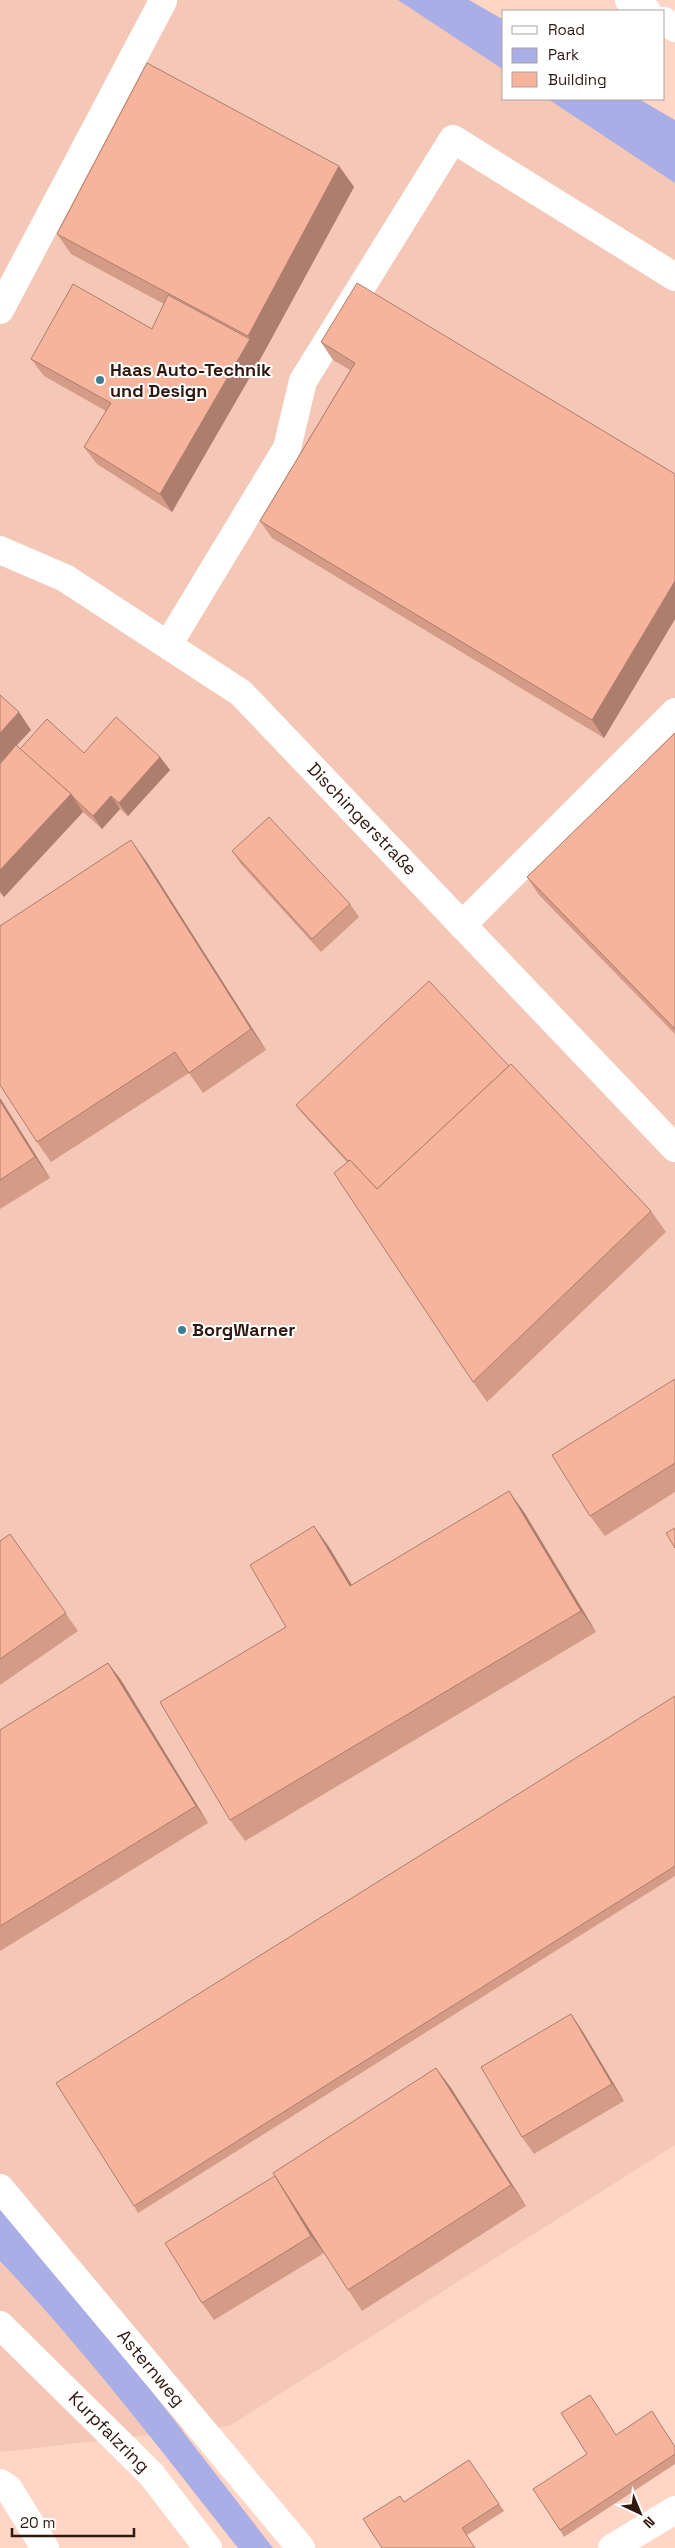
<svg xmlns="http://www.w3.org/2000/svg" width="675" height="2548" viewBox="0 0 675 2548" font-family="'Space Grotesk',sans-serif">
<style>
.built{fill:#f5c7b7}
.green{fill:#aaaee6}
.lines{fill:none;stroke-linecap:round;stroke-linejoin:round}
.minor{stroke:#fff;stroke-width:28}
.major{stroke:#fff;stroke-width:28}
.highway{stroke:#fff;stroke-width:28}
.wall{fill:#d49b86}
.shaded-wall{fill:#ad7e6d}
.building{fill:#f7b49c;stroke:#ad7e6d}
.poi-dot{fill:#3e7e92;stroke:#fff;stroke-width:2}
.labels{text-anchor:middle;stroke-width:4;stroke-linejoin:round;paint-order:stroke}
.poi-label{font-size:18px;font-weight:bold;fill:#30180f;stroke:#fff;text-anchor:start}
.street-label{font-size:18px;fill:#30180f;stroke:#fff}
</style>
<rect width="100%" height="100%" fill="#ffd5c6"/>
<path class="built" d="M0 0H421L504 42V99H610L675 137V2145L229 2426 0 2452Z"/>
<g class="green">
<path d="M398 0H469L504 20V70Z"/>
<path d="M548 99H639L675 120V183Z"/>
<path d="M0 2206 54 2265 273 2548H238C161 2451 86 2351 0 2261Z"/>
</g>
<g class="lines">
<g class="minor">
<path d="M0 310 163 1"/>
<path d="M0 550 65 578 241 693 675 1148"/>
<path d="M168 645 287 448 303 381 453 139 675 277"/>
<path d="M462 925 675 712"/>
<path d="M0 2188 301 2548"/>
<path d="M0 2483 9 2489 45 2548"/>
<path d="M612 2548 675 2510"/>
</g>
<path class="major" d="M0 2325 151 2474 208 2548"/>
<g class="highway">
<path d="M629 0 647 11"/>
<path d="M664 21 675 28"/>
</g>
</g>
<g class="wall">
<path d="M339 166 354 187 262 356 172 512 97 464 84 447 106 411 44 376 31 359 152 329 164 304 71 254 57 234Z"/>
<path d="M321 342 675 474V619L604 738 272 538 260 521 350 370 333 360Z"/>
<path d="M0 695 31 730 17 745 20 749 160 757 170 770 128 816 120 809 102 829 83 812 4 897 0 893Z"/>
<path d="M675 733V1034L539 895 527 877Z"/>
<path d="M232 851 350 904 359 917 321 952 241 864Z"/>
<path d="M146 861 266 1050 203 1093 189 1073 51 1162 37 1142Z"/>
<path d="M509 1066 651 1211 666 1232 487 1402 473 1382 347 1162 301 1112 296 1105Z"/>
<path d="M0 1098 50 1178 0 1209Z"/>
<path d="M675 1379V1492L605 1536 590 1516Z"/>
<path d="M524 1512 596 1632 245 1841 230 1820 314 1526 329 1547 352 1585Z"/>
<path d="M10 1534 78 1631 0 1685V1541Z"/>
<path d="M108 1663 121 1680 208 1823 0 1951V1730Z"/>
<path d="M675 1696V1876L138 2213 134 2206Z"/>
<path d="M571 2014 583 2032 624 2101 534 2154 522 2137Z"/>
<path d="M436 2068 451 2088 526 2206 362 2311 324 2253 214 2320 202 2303 275 2176Z"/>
<path d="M616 2434 675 2447V2464L564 2537 560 2530Z"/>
<path d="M469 2460 504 2511 467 2535 404 2502Z"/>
</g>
<g class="shaded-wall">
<path d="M339 166 354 187 262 356 172 512 160 494 250 339 248 336Z"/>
<path d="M675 581V619L604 738 592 720Z"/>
<path d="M19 712 31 730 0 763V733Z"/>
<path d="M160 757 170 770 128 816 119 803Z"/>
<path d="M71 794 83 812 4 897 0 891V870Z"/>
<path d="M111 796 120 809 102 829 93 816Z"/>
<path d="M131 840 146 861 266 1050 251 1029Z"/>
<path d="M0 1098 50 1178 35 1157 0 1101Z"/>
<path d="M509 1491 524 1512 596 1632 581 1611Z"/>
<path d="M314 1526 329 1547 365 1607 350 1586Z"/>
<path d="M108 1663 121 1680 208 1823 196 1806Z"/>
<path d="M571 2014 583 2032 624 2101 612 2084Z"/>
<path d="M436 2068 451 2088 526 2206 511 2185Z"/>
<path d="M275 2176 324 2253 311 2236Z"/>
</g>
<g class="building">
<path d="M147 63 339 166 248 336 57 234Z"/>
<path d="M357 283 675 474V581L592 720 260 521 355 363 321 342Z"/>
<path d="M73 284 152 329 168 295 250 339 160 494 84 447 111 403 31 359Z"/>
<path d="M0 695 19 712 0 733Z"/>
<path d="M116 717 160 757 119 803 111 796 93 816 74 798 71 794 20 749 47 719 84 753Z"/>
<path d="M675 733V1029L527 877Z"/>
<path d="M16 745 71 794 0 870V764Z"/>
<path d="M269 817 350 904 312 939 232 851Z"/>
<path d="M131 840 251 1029 189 1073 175 1052 37 1142 0 1085V926Z"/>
<path d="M429 981 509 1066 377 1189 350 1160 348 1161 296 1105Z"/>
<path d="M511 1064 651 1211 473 1382 334 1173 350 1160 377 1189Z"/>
<path d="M0 1101 35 1157 0 1180Z"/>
<path d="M675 1379V1463L590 1516 552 1455Z"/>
<path d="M509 1491 581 1611 230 1820 160 1702 286 1627 250 1565 314 1526 350 1586Z"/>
<path d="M675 1528V1548L666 1533Z"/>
<path d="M10 1534 66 1613 0 1659V1541Z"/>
<path d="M108 1663 196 1806 0 1926V1730Z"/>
<path d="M675 1696V1866L134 2206 56 2083Z"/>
<path d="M571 2014 612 2084 522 2137 481 2067Z"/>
<path d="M436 2068 511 2185 348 2290 273 2173Z"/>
<path d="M275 2176 311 2236 202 2303 165 2243Z"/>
<path d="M590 2395 616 2435 652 2411 675 2447V2454L560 2530 533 2489 587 2454 561 2413Z"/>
<path d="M469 2460 499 2504 462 2528 475 2548H382L363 2519 400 2496 404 2502Z"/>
</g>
<g class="poi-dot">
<circle cx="100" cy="380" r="5"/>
<circle cx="182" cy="1330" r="5"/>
</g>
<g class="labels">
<g class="poi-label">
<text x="110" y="376">Haas Auto-Technik<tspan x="110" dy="21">und Design</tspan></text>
<text x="192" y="1336">BorgWarner</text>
</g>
<g class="street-label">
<text transform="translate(362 819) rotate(46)" y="6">Dischingerstraße</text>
<text transform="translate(151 2368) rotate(50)" y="6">Asternweg</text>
<text transform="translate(109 2432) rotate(45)" y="6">Kurpfalzring</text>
</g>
</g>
<rect x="502" y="10" width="162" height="90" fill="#ffffff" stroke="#aca39f"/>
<rect x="512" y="26" width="25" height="8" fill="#ffffff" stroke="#aca39f"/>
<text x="548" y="35" font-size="15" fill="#30180f">Road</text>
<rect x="512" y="48" width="25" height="15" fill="#aaaee6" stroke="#aca39f"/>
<text x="548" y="60" font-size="15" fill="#30180f">Park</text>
<rect x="512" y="72" width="25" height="15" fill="#f7b49c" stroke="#aca39f"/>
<text x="548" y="85" font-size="15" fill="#30180f">Building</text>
<g transform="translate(640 2513) rotate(136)" stroke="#ffffff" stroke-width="4" paint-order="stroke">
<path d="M0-4L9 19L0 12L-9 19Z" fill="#30180f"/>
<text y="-8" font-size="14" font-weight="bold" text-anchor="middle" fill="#30180f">N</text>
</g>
<path d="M12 2528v8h122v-8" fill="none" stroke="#30180f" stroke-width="2.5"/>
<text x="20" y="2528" font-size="15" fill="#30180f" stroke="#ffffff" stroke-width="4" paint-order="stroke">20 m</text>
</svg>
